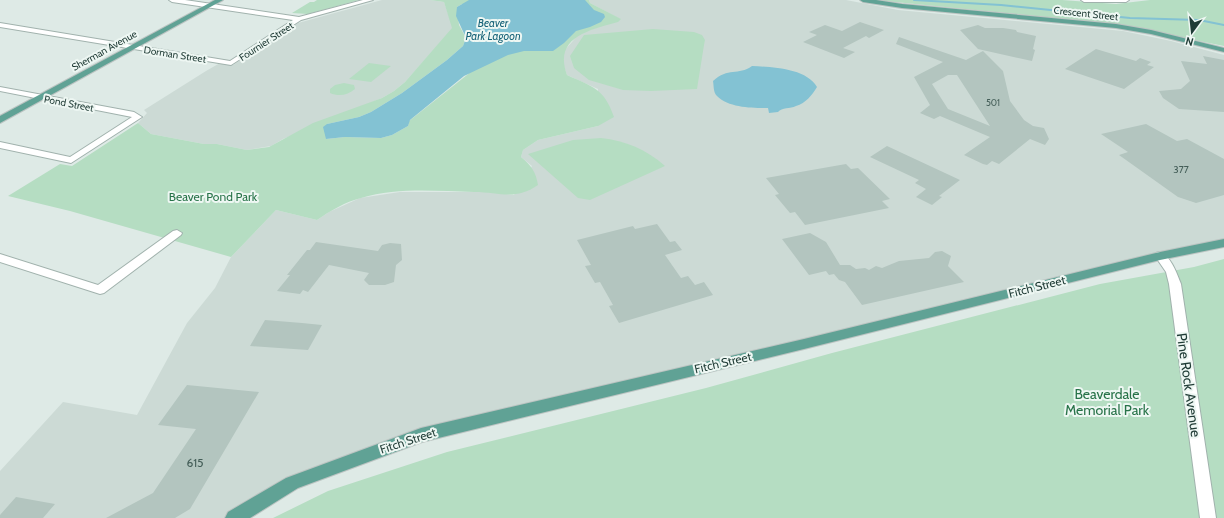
<svg xmlns="http://www.w3.org/2000/svg" width="1224" height="518" viewBox="0 0 1224 518" font-family="Cabin,sans-serif">
<style>
.built{fill:#ccdad5}
.green{fill:#b5ddc2;fill-rule:evenodd}
.water{fill:#83c2d3}
.lines{fill:none;stroke-linecap:round;stroke-linejoin:round}
.stream{stroke:#83c2d3;stroke-width:2}
.building{fill:#b3c5bf;fill-rule:evenodd}
.minor-casing{stroke:#a1b2ad;stroke-width:2}
.major-casing{stroke:#bcc4c2;stroke-width:2}
.minor{fill:#fff;fill-rule:evenodd}
.major{fill:#60a295;fill-rule:evenodd}
.labels{text-anchor:middle;stroke-width:4;stroke-linejoin:round;paint-order:stroke}
.far-number-label{font-size:9px;fill:#445e58}
.far-street-label{font-size:10px;fill:#1f3b35;stroke:#eef7f3}
.number-label{font-size:10px;fill:#445e58}
.far-water-label{font-size:11px;font-style:italic;fill:#176378;stroke:#eef7f3}
.park-label{font-size:12px;fill:#287349;stroke:#eef7f3}
.street-label{font-size:12px;fill:#1f3b35;stroke:#eef7f3}
.near-number-label{font-size:12px;fill:#445e58}
.near-street-label{font-size:14px;fill:#1f3b35;stroke:#eef7f3}
.near-park-label{font-size:14px;fill:#287349;stroke:#eef7f3}
</style>
<rect width="100%" height="100%" fill="#deeae6"/>
<g class="built">
<path d="M382 0H430L444 2 453 28 405 82 394 91 382 98 283 139 271 146 247 150 217 144H204L151 134 138 123 147 113 144 110 206 71 220 63 233 65 298 23Z"/>
<path d="M589 0H846L898 10 1123 31 1171 41 1224 55V243L421 435 292 483 234 518H0V471L63 402 137 415 187 323 215 288 231 257 276 210 317 220 329 212 360 198 400 192H492L514 195 532 166 521 157 523 150 538 140 598 126V89L567 75 563 64 564 51 579 34 620 19 590 3Z"/>
</g>
<g class="green">
<path d="M317 0H359L308 14 292 13 310 2H314Z"/>
<path d="M430 0H589L590 3 621 19 618 22C590 30 553 37 567 75 593 87 604 88 614 117L598 126 538 140 523 150 521 157C531 165 536 172 538 185 515 201 500 192 474 192 437 191 397 187 361 198 345 202 330 211 317 220L276 210 231 257 70 211 8 196 60 164 72 166 138 123 151 134 204 144H217L247 150 269 147 313 123 382 98 394 91 405 82 452 28 444 2ZM462 4 534 14 467 75 409 121 408 126 392 135 381 138 345 137 326 139 327 124 359 117 371 112 402 93 447 60 463 46 466 38 459 25 457 7Z"/>
<path d="M875 0H1062L1116 4 1150 0H1224V46L1115 24Z"/>
<path d="M653 29 694 32 702 35 705 40 704 45 697 89 651 91 623 90 589 80 574 68 570 56 584 35Z"/>
<path d="M369 63 391 66 371 82 349 79Z"/>
<path d="M344 83 354 85 355 89C348 95 339 97 330 93V89L335 85Z"/>
<path d="M601 138C626 141 646 149 665 166L590 200 578 198 528 154 573 140Z"/>
<path d="M1224 259V518H273L328 491 447 452 706 388 832 353 1100 284 1194 267Z"/>
</g>
<g class="water">
<path d="M469 0H585L594 10 604 14 605 17 601 22 590 27 576 31 564 43 553 51H524L508 55 464 76 410 120 408 126 392 135 381 138 345 137 326 139 323 127 327 124 359 117 371 112 402 93 447 60 463 46 466 38 456 16 457 7Z"/>
<path d="M752 66C772 67 806 68 817 87 812 95 806 103 796 106 790 109 782 107 778 112L769 113 768 108C752 108 729 108 717 96 713 92 714 86 713 81 728 67 738 76 752 66Z"/>
</g>
<g class="lines">
<path class="stream" d="M914 0 1001 5 1130 18 1199 20 1224 25"/>
</g>
<g class="building">
<path d="M860 22 884 30 869 38 866 36 843 48 855 52 844 58 803 42 817 35 809 32 825 25 842 31Z"/>
<path d="M978 25 985 28H1003L1016 30 1017 32 1036 36 1033 49 1035 50 1032 61 978 49 960 30Z"/>
<path d="M899 37 966 60 983 51 1003 71 1010 101 1024 120 1033 126 1044 128 1049 139 1045 145 1030 139 999 164 992 161 987 165 983 164 964 155 990 137 940 116 934 119 920 113 930 105 914 77 943 62 896 44ZM948 75H957L990 126 948 109 932 84Z"/>
<path d="M1096 49 1136 61 1140 58 1151 62 1147 65 1154 67 1124 89 1065 69Z"/>
<path d="M1203 56 1224 60V112L1179 109 1163 98 1159 91 1181 89 1190 81 1181 61 1207 64Z"/>
<path d="M1146 124 1177 141 1187 139 1224 159V195L1196 203 1178 197 1119 155 1128 152 1101 134Z"/>
<path d="M887 146 945 173 960 180 939 196 942 197 932 205 916 197 926 189 915 183 919 180 870 157Z"/>
<path d="M846 164 851 169 858 168 890 199 882 201 889 208 805 225 795 212 790 213 775 195 779 194 766 178Z"/>
<path d="M657 224 670 242 675 241 682 250 665 255 681 278 688 276 695 285 704 282 713 295 619 323 609 306 613 305 600 282 595 283 585 266 591 265 577 240 633 226 635 229Z"/>
<path d="M810 233 826 242 840 265H850L856 269 865 268 869 270 876 266 882 268 899 261 929 258 935 252 942 251 951 256 948 266 964 282 862 305 845 282 839 280 834 274 829 275 826 271 809 275 782 239Z"/>
<path d="M316 242 378 251 382 245 390 243 401 244 402 260 396 265 394 282 385 285H369L364 280 369 273 329 265 308 292 303 290 300 294 277 291 290 275H287L307 250H310Z"/>
<path d="M265 320 302 323 322 325 308 350 250 346Z"/>
<path d="M187 385 259 392 190 509 175 518H106L153 493 196 429 158 425Z"/>
<path d="M16 497 55 504 43 518H0V515Z"/>
</g>
<g class="lines">
<g class="minor-casing">
<g id="minor">
<path d="M169 0H185L299 17 363 0H373L301 20 231 65 0 27V23L230 61 293 20 172 2Z"/>
<path d="M1081 0H1129L1126 2H1084Z"/>
<path d="M0 87 134 112 142 117 71 163 0 148V142L70 157 132 117 0 91Z"/>
<path d="M177 230 182 233 181 235 104 293 100 294 0 262V254L98 285 173 231Z"/>
<path d="M1160 252C1171 256 1177 274 1181 284L1216 518H1200L1169 284 1166 272 1155 256 1156 253Z"/>
</g>
</g>
<g class="major-casing">
<g id="major">
<path d="M215 0H223L0 123V116Z"/>
<path d="M860 0H876L902 4 1116 24 1151 30 1224 48V52L1151 34 1116 28 902 8 863 2Z"/>
<path d="M1224 239V247L1160 260 804 349 422 442 298 488 250 518H225L228 512 286 478 421 428 804 339 1160 252Z"/>
</g>
</g>
<use href="#minor" class="minor"/>
<use href="#major" class="major"/>
</g>
<g class="labels">
<g class="far-number-label">
<text x="993" y="106">501</text>
</g>
<g class="far-street-label">
<text transform="translate(1086 13) rotate(6)" y="4">Crescent Street</text>
<text transform="translate(266 41) rotate(-33)" y="4">Fournier Street</text>
<text transform="translate(104 50) rotate(-29)" y="4">Sherman Avenue</text>
<text transform="translate(175 54) rotate(9)" y="4">Dorman Street</text>
<text transform="translate(69 103) rotate(11)" y="4">Pond Street</text>
</g>
<g class="number-label">
<text x="1181" y="173">377</text>
</g>
<g class="far-water-label">
<text x="493" y="27">Beaver<tspan x="493" dy="13">Park Lagoon</tspan></text>
</g>
<g class="park-label">
<text x="213" y="201">Beaver Pond Park</text>
</g>
<g class="street-label">
<text transform="translate(1037 287) rotate(-14)" y="4">Fitch Street</text>
<text transform="translate(723 363) rotate(-13)" y="4">Fitch Street</text>
<text transform="translate(408 441) rotate(-18)" y="4">Fitch Street</text>
</g>
<g class="near-number-label">
<text x="195" y="467">615</text>
</g>
<g class="near-street-label">
<text transform="translate(1189 385) rotate(82)" y="5">Pine Rock Avenue</text>
</g>
<g class="near-park-label">
<text x="1107" y="399">Beaverdale<tspan x="1107" dy="16">Memorial Park</tspan></text>
</g>
</g>
<g transform="translate(1192 32) rotate(195)" stroke="#eef7f3" stroke-width="3" paint-order="stroke">
<path d="M0-3L7 15L0 10L-7 15Z" fill="#1f3b35"/>
<text y="-6" font-size="11" font-weight="bold" text-anchor="middle" fill="#1f3b35">N</text>
</g>
</svg>
